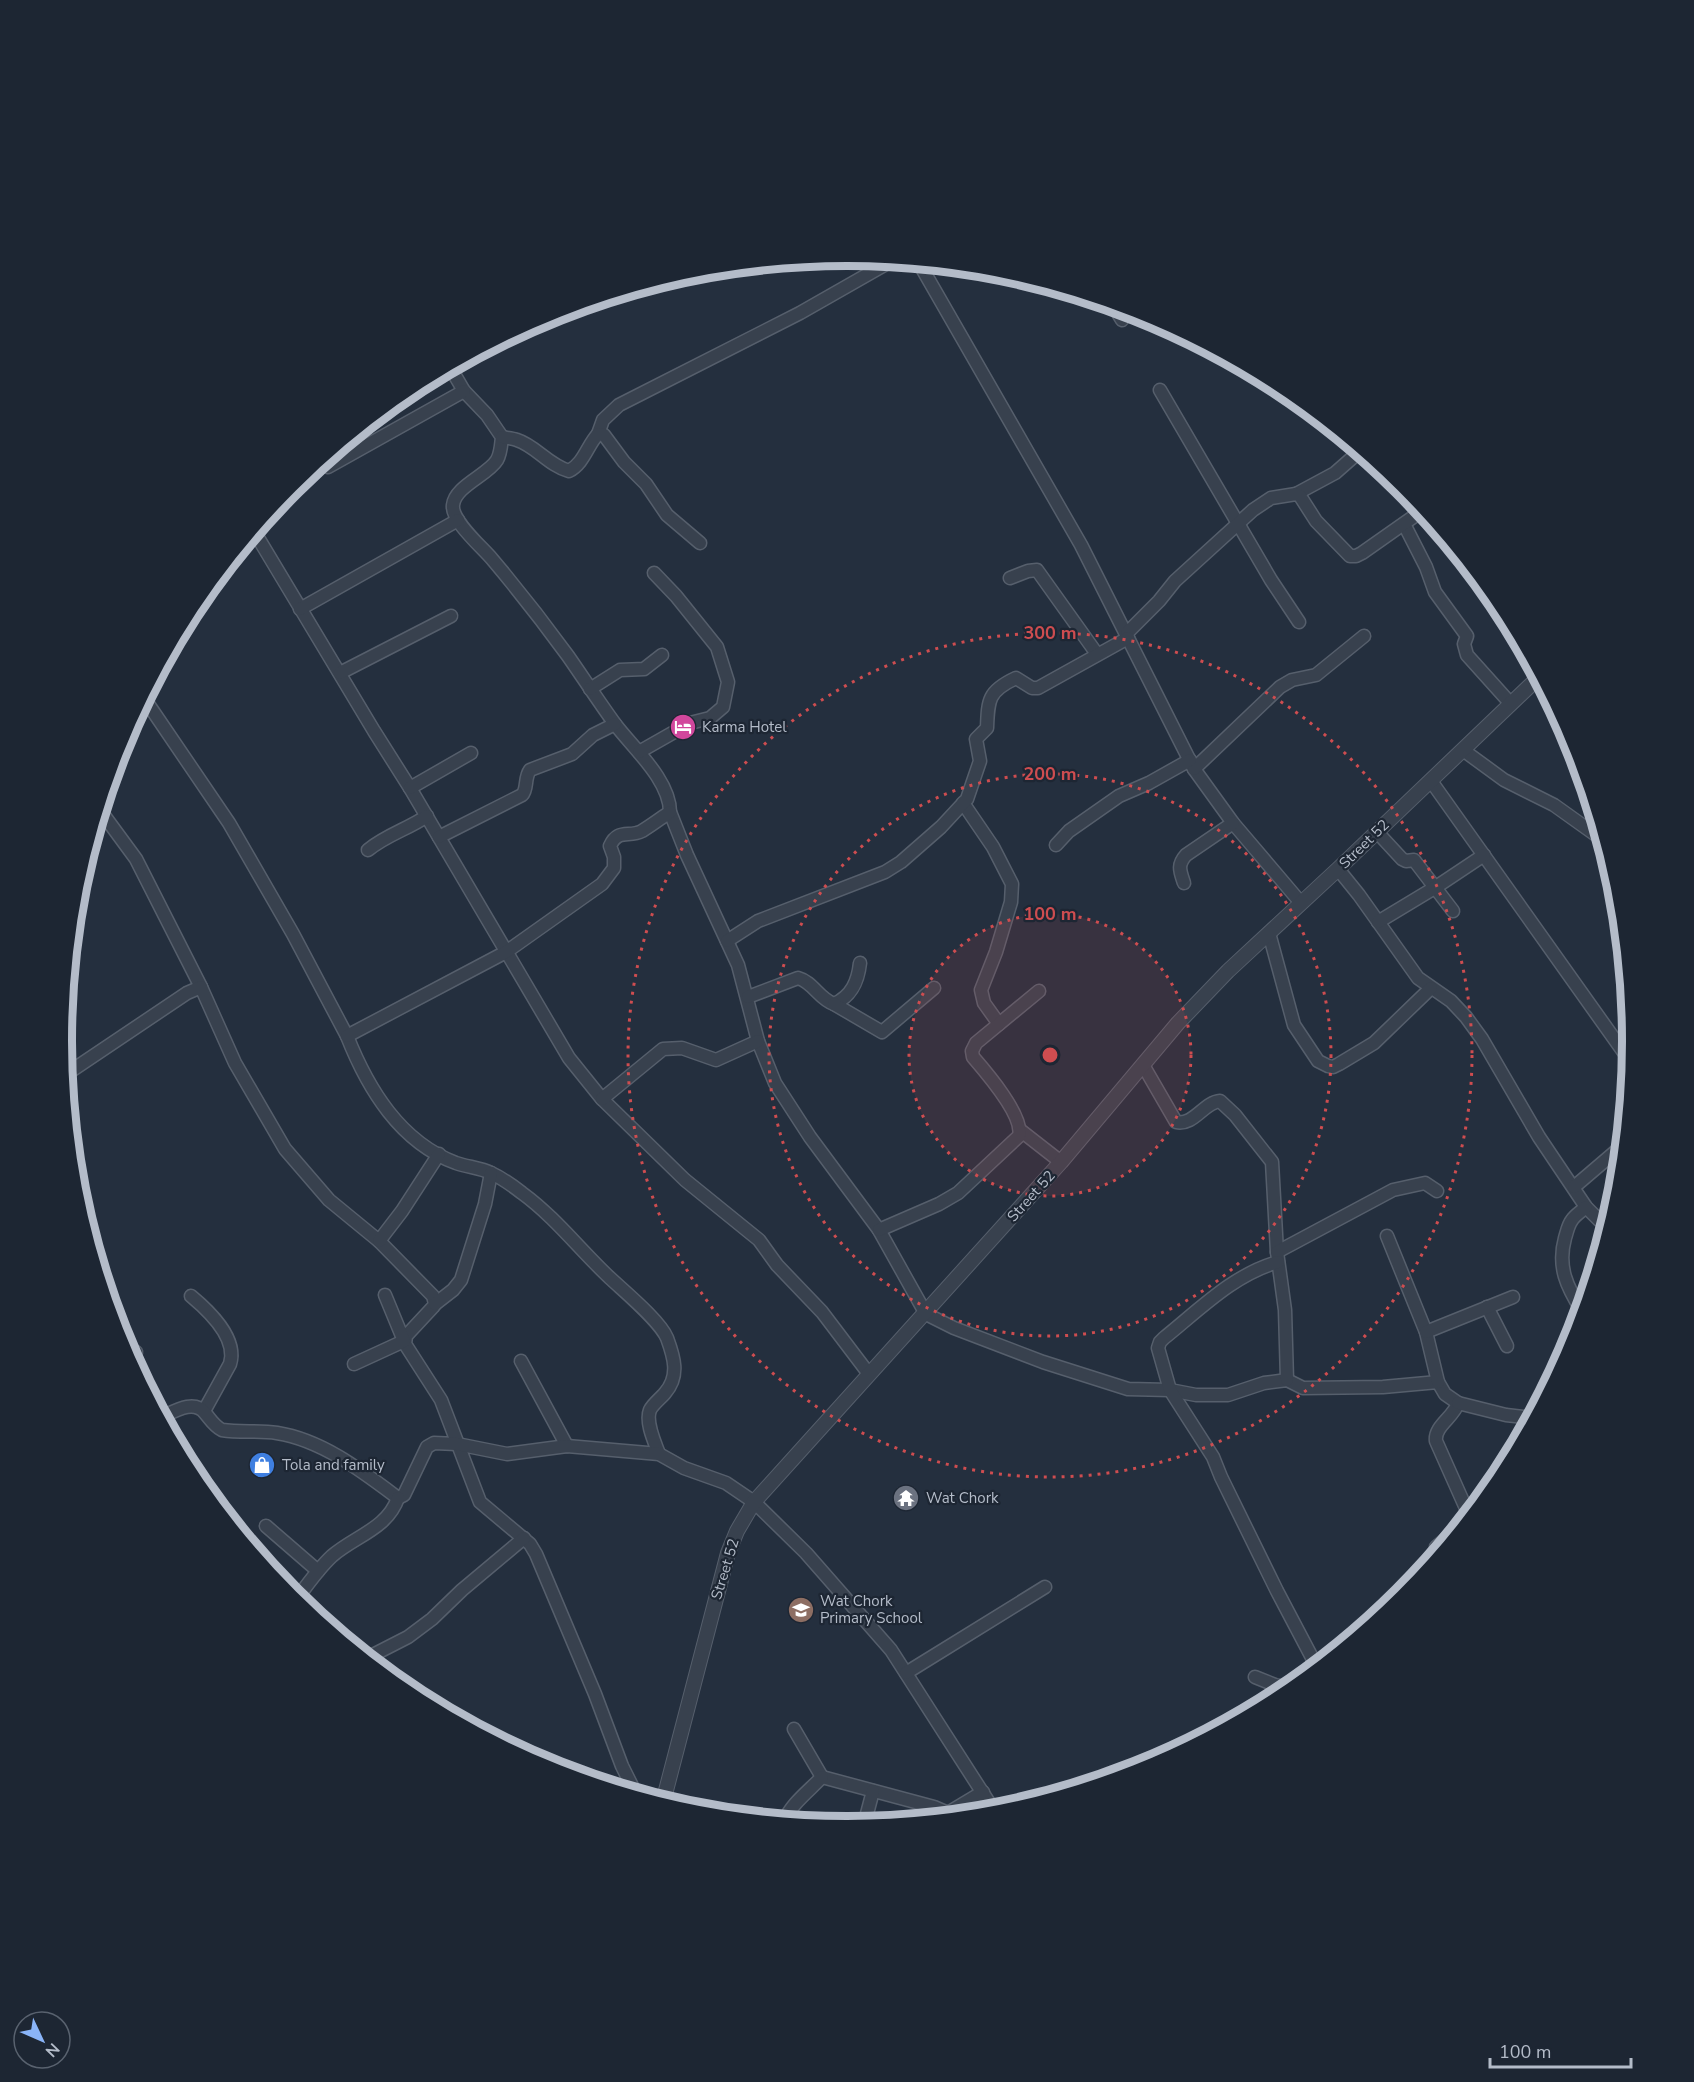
<svg xmlns="http://www.w3.org/2000/svg" width="1694" height="2082" viewBox="0 0 1694 2082" font-family="'Nunito Sans',sans-serif">
<style>
.lines{fill:none;stroke-linecap:round;stroke-linejoin:round}
.minor-casing{stroke:#565f6c;stroke-width:15}
.tertiary-casing{stroke:#565f6c;stroke-width:16}
.minor{stroke:#38414e;stroke-width:12}
.tertiary{stroke:#38414e;stroke-width:14}
.ring{fill:none;stroke:#ce4d50;stroke-width:3;stroke-dasharray:3 6}
.labels{text-anchor:middle;stroke-width:4.5;stroke-linejoin:round;paint-order:stroke}
.poi-label{font-size:15px;fill:#b4bcc9;stroke:#1d2633;text-anchor:start}
.street-label{font-size:15px;fill:#b4bcc9;stroke:#1d2633}
.rim{fill:none;stroke:#b4bcc9;stroke-width:8}
.centre{fill:#ce4d50;stroke:#1d2633;stroke-width:3}
.ring-label{font-size:18px;text-anchor:middle;font-weight:bold;fill:#ce4d50;stroke:#1d2633;stroke-width:4.5;stroke-linejoin:round;paint-order:stroke}
</style>
<rect width="100%" height="100%" fill="#242f3e"/>
<g class="lines">
<g class="minor-casing">
<g id="minor">
<path d="M919 263 1081 545 1194 769 1233 823 1301 903"/>
<path d="M1113 305 1122 320"/>
<path d="M450 367 464 391 487 415 502 437C501 445 501 453 497 460 488 475 455 486 453 505 451 521 482 547 492 559 519 591 544 623 568 656 584 679 599 702 615 724 633 748 670 780 670 812L687 855 738 965 758 1041 775 1083 810 1137 879 1230 926 1314 954 1328 1043 1362 1128 1389 1170 1390 1196 1395H1228L1264 1383 1287 1380 1303 1388 1383 1387 1438 1382 1445 1394 1458 1403C1454 1417 1434 1426 1436 1441L1469 1515"/>
<path d="M1160 390 1271 580 1299 622"/>
<path d="M598 434 603 420 619 405 800 313 893 260"/>
<path d="M502 437C506 438 512 438 517 440 536 446 548 465 569 471 584 463 587 446 598 434L604 435 624 462 646 484 667 515 700 543"/>
<path d="M328 467 464 391"/>
<path d="M1296 494 1335 473 1360 451"/>
<path d="M1404 524 1426 567 1435 592 1467 636 1464 644 1467 655 1511 704"/>
<path d="M254 531 374 731 410 788 569 1058 602 1099 685 1180 759 1240 777 1265 822 1312 869 1374"/>
<path d="M1010 578 1028 571 1037 570 1097 654"/>
<path d="M300 609 458 520"/>
<path d="M1127 633 1159 601 1175 581 1253 510 1271 498 1296 494 1300 496 1316 521 1350 556H1356L1362 553 1423 510"/>
<path d="M340 673 451 616"/>
<path d="M590 689 620 670 644 669 662 655"/>
<path d="M144 698 229 823 293 934 347 1036C368 1089 400 1142 456 1163 468 1167 481 1168 491 1173 502 1178 513 1186 522 1193 555 1217 581 1251 610 1278 625 1292 660 1321 667 1338 674 1357 680 1376 665 1393 661 1398 653 1404 650 1410 645 1422 655 1443 659 1454"/>
<path d="M1463 750 1504 780 1554 805 1603 840"/>
<path d="M639 752 690 723 710 718 723 707 728 682 717 647 676 596 654 573"/>
<path d="M1194 769 1280 687 1292 680 1316 675 1364 636"/>
<path d="M1431 781 1630 1061"/>
<path d="M410 788 471 753"/>
<path d="M963 803 993 847 1012 884 1011 902 996 952 981 990 984 1003 999 1024"/>
<path d="M100 810 136 859 201 987"/>
<path d="M1377 832 1402 859 1406 861 1414 860 1453 911"/>
<path d="M439 837 522 795C528 789 524 778 530 770L572 754 593 735 615 724"/>
<path d="M1056 845 1069 831 1119 796 1149 783 1190 760"/>
<path d="M368 850C386 835 408 829 427 816"/>
<path d="M1338 869 1359 895 1418 978 1451 1001 1466 1017 1482 1039 1539 1137 1586 1207 1599 1220 1608 1225"/>
<path d="M1184 883C1180 871 1177 865 1186 855L1233 823"/>
<path d="M1378 922 1436 887 1484 855"/>
<path d="M1269 933 1294 1025 1318 1061 1328 1066 1333 1067 1339 1064 1374 1043 1431 988"/>
<path d="M727 941 758 921 885 872 901 862 941 827 967 799 980 761 976 739 987 728C988 700 988 691 1016 678L1032 688H1038L1128 638"/>
<path d="M748 997 798 978C813 982 819 999 834 1004 852 996 858 981 860 963"/>
<path d="M834 1004 882 1032 934 988"/>
<path d="M347 1036 506 952 602 884 614 868V857L610 846C618 828 629 838 642 831 652 825 661 818 670 812"/>
<path d="M1143 1065 1176 1122C1194 1126 1204 1102 1220 1101L1235 1115 1272 1162 1277 1252 1285 1310 1287 1380"/>
<path d="M65 1075 187 993 201 987 235 1063 285 1149 329 1200 379 1241 433 1296 435 1304 433 1307 406 1336 405 1344 441 1400 480 1502 530 1544 536 1554 595 1694 622 1766 636 1794"/>
<path d="M602 1099 663 1049 682 1048 716 1060 758 1041"/>
<path d="M1020 1130 1061 1162"/>
<path d="M1574 1187 1622 1146"/>
<path d="M879 1230 939 1204 958 1193 1019 1136C1024 1116 986 1072 973 1057L972 1051 976 1043 1039 991"/>
<path d="M1387 1236 1426 1332 1438 1382"/>
<path d="M379 1241 402 1211 439 1154"/>
<path d="M1277 1252 1393 1190 1425 1183 1437 1191"/>
<path d="M1278 1262C1234 1274 1199 1310 1164 1338L1160 1342 1158 1348 1170 1390 1213 1457 1221 1477 1277 1591 1317 1667"/>
<path d="M191 1296C209 1311 238 1338 230 1364L204 1411"/>
<path d="M435 1304 453 1290 461 1280 485 1204 491 1173"/>
<path d="M1487 1307 1507 1346"/>
<path d="M1582 1311C1567 1287 1557 1267 1565 1238 1567 1232 1568 1225 1572 1220 1575 1215 1582 1211 1586 1207"/>
<path d="M1426 1332 1513 1297"/>
<path d="M131 1359 136 1352"/>
<path d="M521 1361 567 1446"/>
<path d="M354 1364 404 1341 385 1295"/>
<path d="M1458 1403 1506 1415 1532 1418"/>
<path d="M162 1417C175 1411 194 1399 205 1413 211 1420 214 1426 222 1430 240 1433 259 1430 277 1433 322 1440 362 1471 398 1498L404 1495 427 1447 434 1443 457 1444 507 1454 567 1446 659 1454 684 1468 726 1483 754 1502 806 1553 891 1650 995 1812"/>
<path d="M266 1526 318 1571"/>
<path d="M1437 1554 1436 1547 1458 1529"/>
<path d="M260 1557 262 1558"/>
<path d="M296 1600C307 1585 318 1569 332 1556 355 1536 387 1529 398 1498"/>
<path d="M367 1658 408 1637 432 1619 462 1590 524 1538"/>
<path d="M906 1673 1045 1587"/>
<path d="M1255 1677 1275 1685 1291 1688"/>
<path d="M794 1729 822 1777"/>
<path d="M822 1777 934 1807 948 1813"/>
<path d="M946 1817 948 1813 983 1792"/>
<path d="M785 1820C791 1804 810 1790 822 1777"/>
<path d="M864 1825 873 1791"/>
</g>
</g>
<g class="tertiary-casing">
<path id="tertiary" d="M663 1802 728 1553 737 1531 754 1502 1061 1162 1178 1023 1228 971 1338 869 1539 677"/>
</g>
<use href="#minor" class="minor"/>
<use href="#tertiary" class="tertiary"/>
</g>
<circle cx="1050" cy="1055" r="141" fill="#ce4d50" fill-opacity=".12"/>
<g class="ring">
<circle cx="1050" cy="1055" r="141"/>
<circle cx="1050" cy="1055" r="281"/>
<circle cx="1050" cy="1055" r="422"/>
</g>
<defs>
<g id="hotel-disc" transform="scale(1.35)"><circle r="9.5" fill="#d1479c" stroke="#1d2633"/><path d="M-6-4.5h1.5V1H6V5H4.5V3h-9V5H-6ZM-4 0a1.8 1.8 0 1 1 3.6 0ZM.5 0V-2.5h3Q6-2.5 6 0Z" fill="#fff"/></g>
<g id="shop-disc" transform="scale(1.35)"><circle r="9.5" fill="#3f7fe0" stroke="#1d2633"/><path d="M-5-2.5h2.3a2.7 3.5 0 0 1 5.4 0H5L5.5 6h-11ZM-1.5-2.5h3a1.5 2.3 0 0 0-3 0Z" fill="#fff"/></g>
<g id="temple-disc" transform="scale(1.35)"><circle r="9.5" fill="#6b7280" stroke="#1d2633"/><path d="M0-6L5-2H3V0L6.5 2.5H4V6H1.5V3h-3V6H-4V2.5H-6.5L-3 0V-2H-5Z" fill="#fff"/></g>
<g id="school-disc" transform="scale(1.35)"><circle r="9.5" fill="#8d6e63" stroke="#1d2633"/><path d="M0-5L7-2L0 1L-7-2ZM-4 1L0 2.5L4 1V4Q0 6-4 4Z" fill="#fff"/></g>
</defs>
<g fill-rule="evenodd">
<use href="#hotel-disc" x="683" y="727"/>
<use href="#shop-disc" x="262" y="1465"/>
<use href="#temple-disc" x="906" y="1498"/>
<use href="#school-disc" x="801" y="1610"/>
</g>
<g class="labels">
<g class="poi-label">
<text x="702" y="732">Karma Hotel</text>
<text x="282" y="1470">Tola and family</text>
<text x="926" y="1503">Wat Chork</text>
<text x="820" y="1606">Wat Chork<tspan x="820" dy="17">Primary School</tspan></text>
</g>
<g class="street-label">
<text transform="translate(1364 844) rotate(-44)" y="5">Street 52</text>
<text transform="translate(1031 1196) rotate(-48)" y="5">Street 52</text>
<text transform="translate(725 1569) rotate(-73)" y="5">Street 52</text>
</g>
</g>
<path d="M0 0H1694V2082H0ZM72 1041a775 775 0 1 1 1550 0a775 775 0 1 1-1550 0Z" fill="#1d2633" fill-rule="evenodd"/>
<path class="rim" d="M72 1041a775 775 0 1 1 1550 0a775 775 0 1 1-1550 0Z"/>
<circle cx="1050" cy="1055" r="9" class="centre"/>
<g class="ring-label">
<text x="1050" y="639">300 m</text>
<text x="1050" y="780">200 m</text>
<text x="1050" y="920">100 m</text>
</g>
<g transform="translate(42 2040) rotate(134)"><circle r="28" fill="#1d2633" stroke="#59626f" stroke-width="1.5"/>
<path d="M0-4.5L10 22L0 15L-10 22Z" fill="#8ab4f8"/>
<text y="-9" font-size="16" font-weight="bold" text-anchor="middle" fill="#b4bcc9">N</text>
</g>
<path d="M1490 2058v9h141v-9" fill="none" stroke="#b4bcc9" stroke-width="3"/>
<text x="1499" y="2058" font-size="18" fill="#b4bcc9" stroke="#1d2633" stroke-width="4.5" paint-order="stroke">100 m</text>
</svg>
